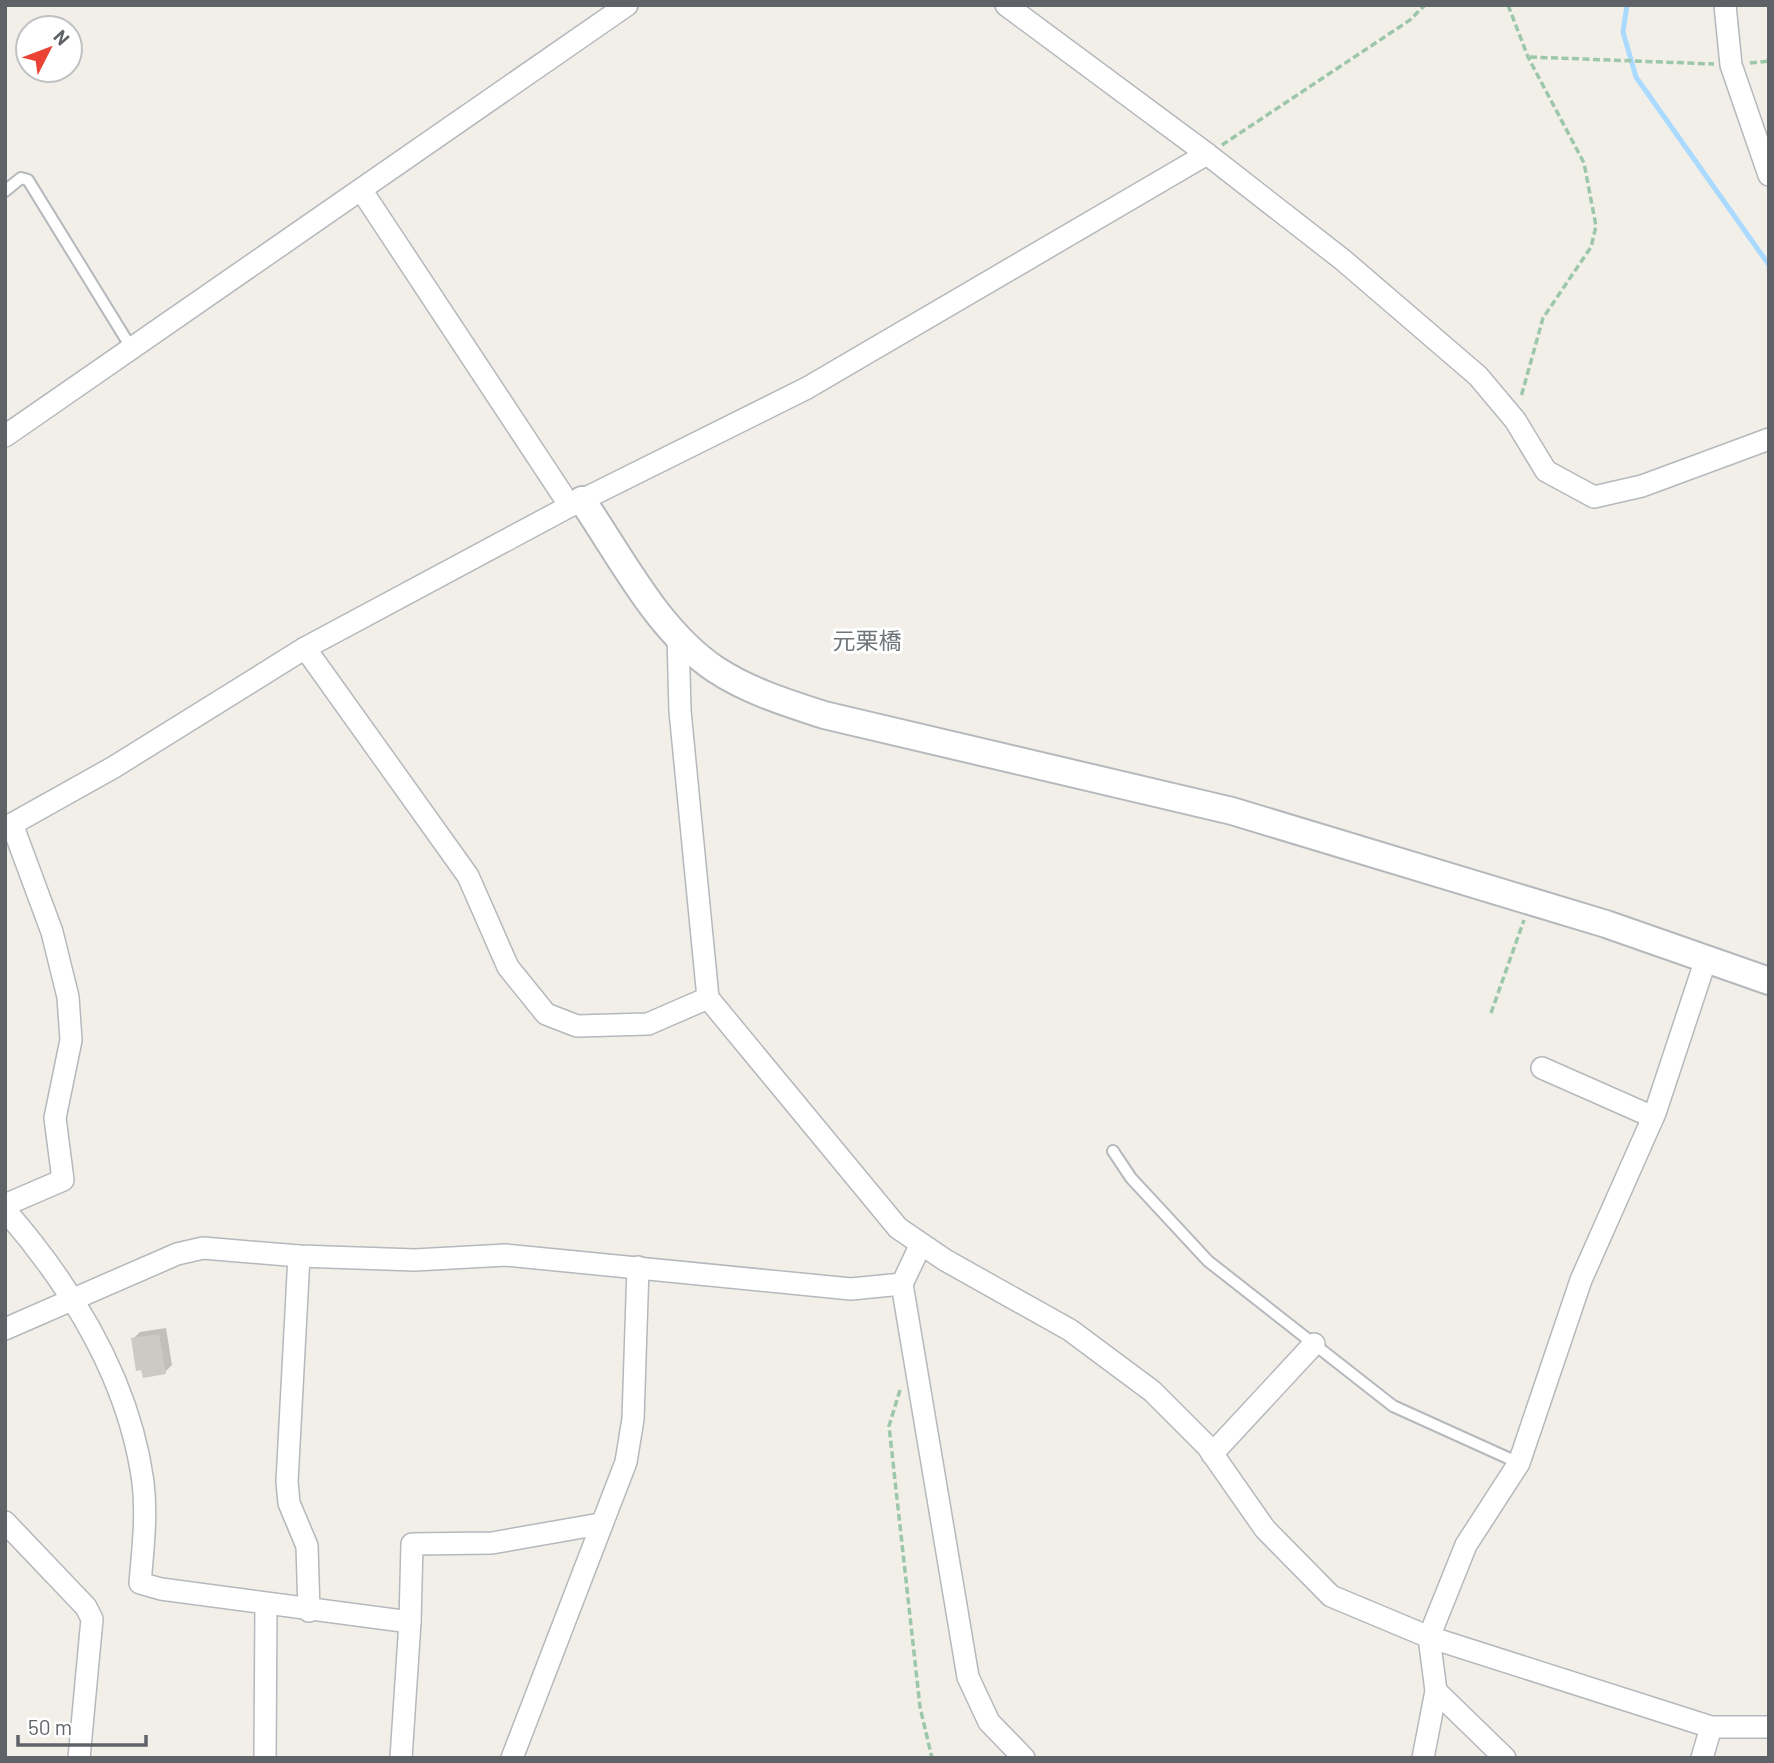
<svg xmlns="http://www.w3.org/2000/svg" width="1774" height="1763" viewBox="0 0 1774 1763" font-family="Barlow,'Noto Sans JP',sans-serif">
<style>
.shadow{fill:#0003}
.lines{fill:none;stroke-linecap:round;stroke-linejoin:round}
.stream{stroke:#aadaff;stroke-width:5}
.building{fill:#cccac5}
.service-casing{stroke:#b5b8bc;stroke-width:14}
.minor-casing{stroke:#b5b8bc;stroke-width:24}
.tertiary-casing{stroke:#b5b8bc;stroke-width:30}
.path{stroke:#9cc7a9;stroke-width:3.5;stroke-dasharray:7 3.5;stroke-linecap:butt}
.service{stroke:#fff;stroke-width:10}
.minor{stroke:#fff;stroke-width:21}
.tertiary{stroke:#fff;stroke-width:26}
.labels{text-anchor:middle;stroke-width:6;stroke-linejoin:round;paint-order:stroke}
.quarter-label{font-size:23px;fill:#70757a;stroke:#fff}
</style>
<rect width="100%" height="100%" fill="#f1efe8"/>
<path class="shadow" d="M166 1328 172 1365 165 1372 133 1339 140 1332Z"/>
<g class="lines">
<path class="stream" d="M1627 5 1623 32 1636 77 1769 265"/>
</g>
<path class="building" d="M159 1334 166 1374 143 1378 141 1370 136 1371 131 1338Z"/>
<g class="lines">
<g class="service-casing">
<g id="service">
<path d="M5 191 21 178 28 180 132 349"/>
<path d="M1113 1151 1131 1178 1208 1261 1393 1406 1519 1463"/>
</g>
</g>
<g class="minor-casing">
<g id="minor">
<path d="M1006 5 1207 154 1343 260 1478 376 1515 420 1546 471 1594 497 1642 486 1769 439"/>
<path d="M1725 5 1731 65 1769 175"/>
<path d="M362 191 570 506"/>
<path d="M5 436 627 5"/>
<path d="M678 635 680 711 708 998 898 1228 945 1260 1070 1330 1152 1391 1207 1446 1265 1529 1331 1596 1429 1637 1711 1727H1769"/>
<path d="M305 648 468 876 508 967 546 1014 577 1026 648 1024 708 998"/>
<path d="M5 828 114 767 305 648 570 506 807 388 1207 154"/>
<path d="M1542 1068 1653 1117"/>
<path d="M5 1205 63 1180 55 1118 71 1040 68 997 52 932 12 824"/>
<path d="M5 1210C72 1287 129 1379 143 1482 147 1515 143 1549 140 1583L161 1589 410 1622 401 1758"/>
<path d="M299 1256 287 1482 289 1503 307 1546 309 1611"/>
<path d="M902 1284 968 1677 989 1722 1024 1758"/>
<path d="M5 1329 177 1254 203 1248 299 1256 415 1260 506 1255 851 1289 902 1284 921 1244"/>
<path d="M1212 1454 1314 1344"/>
<path d="M5 1522 86 1607 92 1619 79 1758"/>
<path d="M410 1622 412 1544 492 1543 600 1524"/>
<path d="M1436 1691 1505 1758"/>
<path d="M265 1758 266 1604"/>
<path d="M512 1758 626 1462 633 1419 638 1267"/>
<path d="M1423 1758 1436 1691 1429 1637 1466 1545 1519 1463 1581 1280 1655 1113 1706 959"/>
<path d="M1702 1758 1711 1727"/>
</g>
</g>
<g class="tertiary-casing">
<path id="tertiary" d="M582 500C621 557 657 630 715 669 748 691 787 703 824 715L1232 811 1606 924 1769 981"/>
</g>
<g class="path">
<path d="M1508 5 1528 57 1584 163 1596 226 1591 247 1543 318 1521 397"/>
<path d="M1530 57 1714 64"/>
<path d="M1750 63 1769 61"/>
<path d="M1222 145 1410 20 1425 5"/>
<path d="M1491 1013 1524 920"/>
<path d="M900 1390 889 1426 920 1707 932 1758"/>
</g>
<use href="#service" class="service"/>
<use href="#minor" class="minor"/>
<use href="#tertiary" class="tertiary"/>
</g>
<g class="labels">
<g class="quarter-label">
<text x="867" y="649">元栗橋</text>
</g>
</g>
<rect width="1774" height="1763" fill="none" stroke="#5f6368" stroke-width="14"/>
<g transform="translate(49 49) rotate(48)"><circle r="33" fill="#ffffff" stroke="#bfc1c3" stroke-width="2"/>
<path d="M0-5L12 26L0 18L-12 26Z" fill="#ea4335"/>
<text y="-10" font-size="19" font-weight="bold" text-anchor="middle" fill="#5f6368">N</text>
</g>
<path d="M18 1735v10h128v-10" fill="none" stroke="#5f6368" stroke-width="3.5"/>
<text x="28" y="1735" font-size="21" fill="#5f6368" stroke="#ffffff" stroke-width="5" paint-order="stroke">50 m</text>
</svg>
